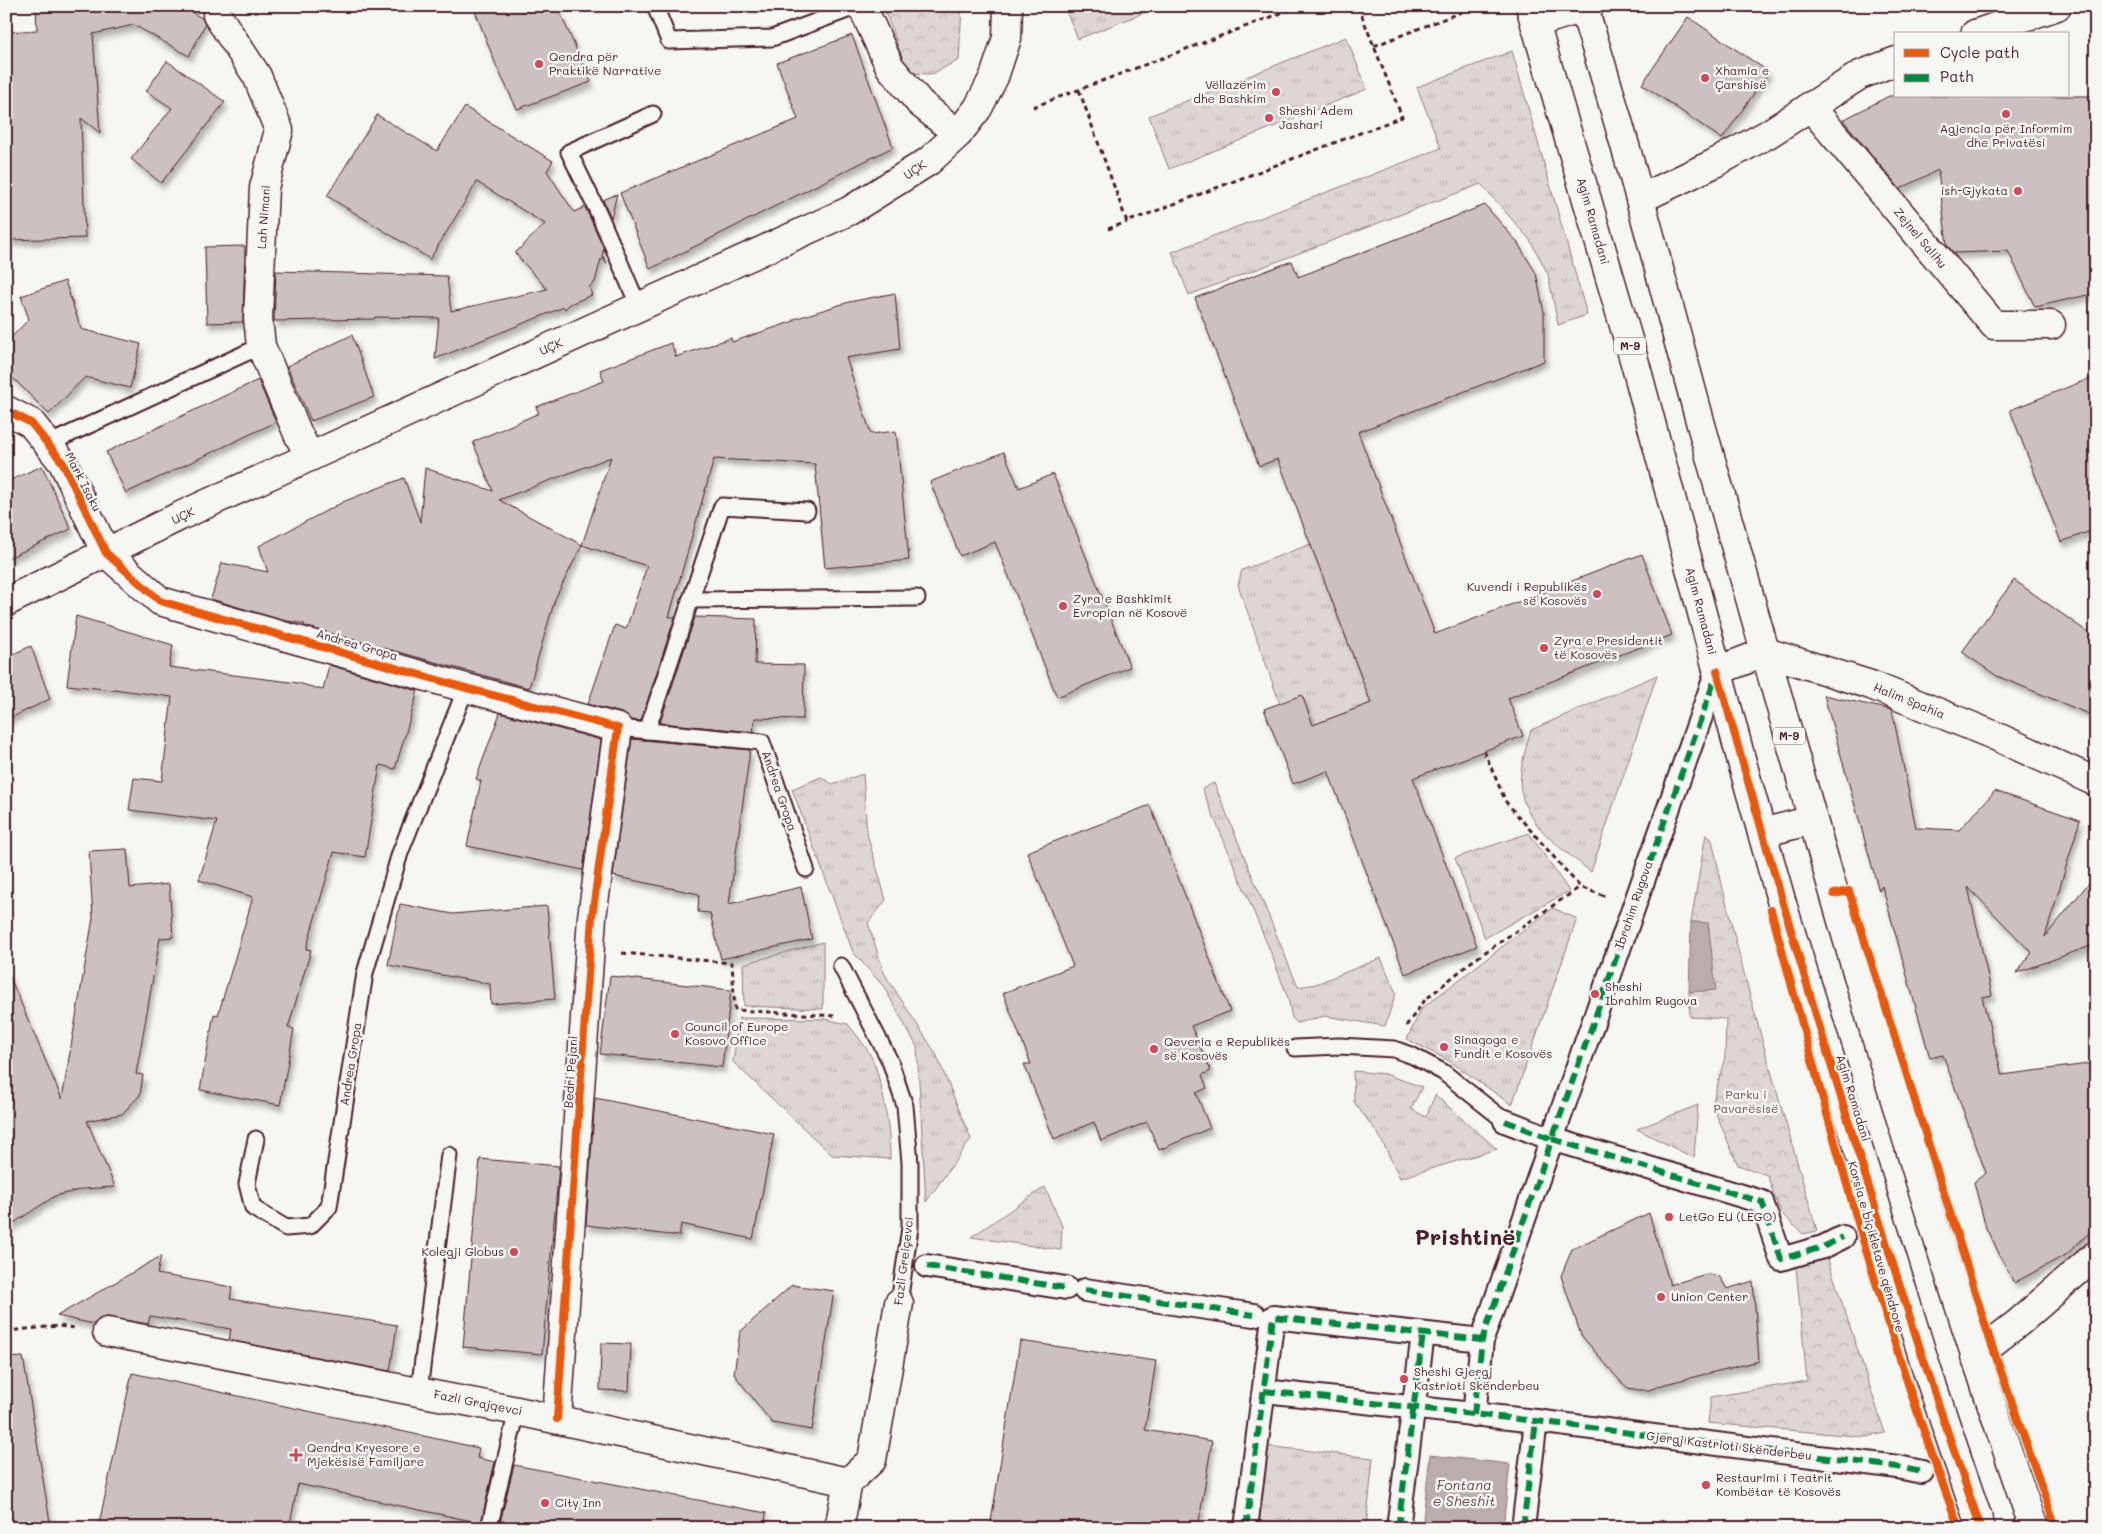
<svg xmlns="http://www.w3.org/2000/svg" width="2102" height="1534" viewBox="0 0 2102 1534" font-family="Mali,sans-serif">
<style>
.grass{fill:url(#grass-tufts);stroke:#947a80}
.forest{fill:url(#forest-crowns);stroke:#947a80}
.water{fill:#bbadae;stroke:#8e747a}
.building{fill:#ccc1c0;stroke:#4a1f2b;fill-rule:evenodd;filter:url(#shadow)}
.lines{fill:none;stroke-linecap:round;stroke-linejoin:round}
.service-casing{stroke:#4a1f2b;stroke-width:19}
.pedestrian-casing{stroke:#4a1f2b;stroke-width:26}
.minor-casing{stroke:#4a1f2b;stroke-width:31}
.tertiary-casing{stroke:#4a1f2b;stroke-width:31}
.secondary-casing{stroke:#4a1f2b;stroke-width:31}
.primary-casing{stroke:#4a1f2b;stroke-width:31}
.path{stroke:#4a1f2b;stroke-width:3;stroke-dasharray:5 4;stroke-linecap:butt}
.service{stroke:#f6f6f2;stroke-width:15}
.pedestrian{stroke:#f6f6f2;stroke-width:22}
.minor{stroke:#f6f6f2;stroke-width:28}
.tertiary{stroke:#f6f6f2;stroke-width:28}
.secondary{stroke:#f6f6f2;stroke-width:28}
.primary{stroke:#f6f6f2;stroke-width:28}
.quiet{stroke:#00873e;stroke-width:6;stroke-dasharray:12 6;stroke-linecap:butt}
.cycleway-casing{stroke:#f6f6f2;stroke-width:11}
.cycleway{stroke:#e8590c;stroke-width:8}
.poi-dot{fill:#d1495b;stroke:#f6f6f2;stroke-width:2}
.labels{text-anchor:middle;stroke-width:5;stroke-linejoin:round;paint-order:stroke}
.shield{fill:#f6f6f2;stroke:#7e6067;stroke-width:1}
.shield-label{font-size:11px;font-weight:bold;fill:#4a1f2b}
.poi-label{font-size:12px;fill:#4a1f2b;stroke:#f6f6f2;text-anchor:start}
.street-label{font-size:12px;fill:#4a1f2b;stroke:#f6f6f2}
.park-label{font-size:12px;fill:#6f4d56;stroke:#f6f6f2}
.water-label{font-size:14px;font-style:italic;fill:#6c4a52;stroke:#f6f6f2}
.town-label{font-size:22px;font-weight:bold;fill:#4a1f2b;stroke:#f6f6f2}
</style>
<defs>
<pattern id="grass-tufts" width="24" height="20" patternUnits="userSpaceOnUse" patternTransform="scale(1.25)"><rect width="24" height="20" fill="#ddd6d5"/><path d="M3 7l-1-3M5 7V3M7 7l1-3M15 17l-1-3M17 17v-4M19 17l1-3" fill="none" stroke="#bfb7b7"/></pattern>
<pattern id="forest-crowns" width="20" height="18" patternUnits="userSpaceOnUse" patternTransform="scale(1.25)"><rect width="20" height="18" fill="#ddd6d5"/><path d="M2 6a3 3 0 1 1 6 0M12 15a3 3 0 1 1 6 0" fill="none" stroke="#bfb7b7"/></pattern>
<filter id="shadow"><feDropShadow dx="3" dy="5.5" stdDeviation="2.5" flood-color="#0004"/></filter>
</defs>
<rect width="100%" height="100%" fill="#f6f6f2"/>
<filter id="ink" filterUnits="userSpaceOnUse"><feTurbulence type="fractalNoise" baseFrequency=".02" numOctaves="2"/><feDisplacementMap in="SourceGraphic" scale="10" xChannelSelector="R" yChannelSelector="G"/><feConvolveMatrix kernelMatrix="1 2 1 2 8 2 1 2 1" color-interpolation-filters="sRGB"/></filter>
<g filter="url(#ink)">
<g class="grass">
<path d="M1064 6H1161L1078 39Z"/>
<path d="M1346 37 1367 89 1169 169 1149 116Z"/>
<path d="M1512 51 1587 315 1558 325 1548 274 1530 240 1481 184 1189 295 1172 252 1441 148 1417 87Z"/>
<path d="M1311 544 1371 703 1313 725 1280 704 1238 585 1242 570Z"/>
<path d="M1657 675 1598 851 1591 872C1564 850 1528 828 1521 791 1518 773 1526 747 1531 730Z"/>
<path d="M863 774 867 834 886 900 868 923 884 973 936 1054 971 1139 926 1202 917 1047 884 987 853 952 792 789 821 777 832 784Z"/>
<path d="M1214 783 1298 987 1316 984 1381 958 1396 993 1385 1026 1325 1016 1297 1023 1292 1018 1288 998 1271 953 1202 789Z"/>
<path d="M1529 833 1569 891 1485 938 1455 858Z"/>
<path d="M1553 908 1577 919 1512 1105 1451 1062 1407 1039 1422 1008Z"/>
<path d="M823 942V1009L744 1006 743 964Z"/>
<path d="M739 1018 825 1019 848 1024C857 1036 869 1049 874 1063 884 1090 890 1130 890 1159L832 1155 733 1062Z"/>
<path d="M1353 1071 1385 1074 1422 1087 1411 1109 1426 1117 1435 1095 1497 1149 1400 1178 1379 1135 1354 1102Z"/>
<path d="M1698 1105 1694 1158 1637 1129Z"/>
<path d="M1045 1187 1062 1226 1061 1250 971 1237Z"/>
<path d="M1266 1446 1373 1458 1366 1528H1256Z"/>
</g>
<g class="forest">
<path d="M883 6H962L959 60 932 74 908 73Z"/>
<path d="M1706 834 1712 840C1740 972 1780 1101 1817 1231L1803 1234 1781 1213 1767 1175 1738 1165 1712 1105 1725 1057 1726 1019 1690 1017 1689 992 1715 990 1708 923 1691 922Z"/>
<path d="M1827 1257 1885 1433 1866 1437 1708 1423 1711 1397 1807 1381 1796 1267Z"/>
</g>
<g class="water">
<path d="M1691 922 1708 923 1716 990 1689 992Z"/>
<path d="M1430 1455 1510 1464 1503 1528H1422Z"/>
</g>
<g class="building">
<path d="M36 6H180L202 18 205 25 189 56 134 25 93 34 100 133 81 118 85 238 6 240 8 32 37 30Z"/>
<path d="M473 6H557L591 82 517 109 496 65Z"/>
<path d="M1688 17 1769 72 1722 139 1642 84Z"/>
<path d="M852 35 893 147 650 269 620 193 798 119 777 63Z"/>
<path d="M167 61 225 102 161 183 131 159 172 108 146 91Z"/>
<path d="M1889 96H2096V293L2035 307 2008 251 1954 253 1947 245 1938 170 1900 189 1843 120Z"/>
<path d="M465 107 553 161 547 171 574 212 585 207 604 248 602 255 607 263 601 259 595 282 589 287 592 295 570 304 565 309 564 307 435 359 439 318 375 317 374 319 274 321 276 271 447 276 451 311 547 289 515 253 545 224 477 182 430 259 327 196 377 115 437 151Z"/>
<path d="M617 194 611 218 603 200Z"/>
<path d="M1485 205 1517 242 1536 273 1544 313V361L1358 432 1435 634 1642 554 1672 635 1508 698 1523 736 1413 778 1477 946 1405 974 1328 771 1293 784 1264 709 1302 695 1313 725 1371 703 1278 459 1259 466 1195 298 1292 261 1298 277Z"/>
<path d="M245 246 243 322 207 323 205 247Z"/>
<path d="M65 281 81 329 141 344 130 388 85 377 49 414 6 371V343L29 319 21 296Z"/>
<path d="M895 293 900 349 846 358 871 434 896 431 909 560 825 568 815 464 714 459 669 617H675L641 721 631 720 622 713 588 704 615 625 626 629 647 566 582 545 555 599 529 688 304 626 305 624 282 620 211 599 222 563 268 572 259 546 345 501 404 478 420 522 425 468 493 491 473 442 539 413 536 407 604 381 600 370 671 343 676 357 731 338 732 342 794 321V319L849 302ZM611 457 582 545 499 500 509 496Z"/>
<path d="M352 335 374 397 311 421 287 366Z"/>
<path d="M2096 376V529L2061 542 2010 410Z"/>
<path d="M258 380 276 422 126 493 106 452Z"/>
<path d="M1004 452 1019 488 1053 474 1130 667 1057 697 995 542 960 556 930 482Z"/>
<path d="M42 466 71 529 6 559V482Z"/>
<path d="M2014 580 2096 638V717L1997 676 1962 652Z"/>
<path d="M76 616 173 645 169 667 298 683 323 690 329 665 418 691 395 769 380 765 365 857 334 852 306 949 311 950 288 1028 294 1029 280 1105 200 1090 214 1014 218 1015 253 897 199 880 217 821 129 810 134 778 162 781 172 697 114 689V690L67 685Z"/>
<path d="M695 617 756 619 755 664 804 665 803 719 755 718 753 732 660 723Z"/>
<path d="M31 646 50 699 6 720V657Z"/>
<path d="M1824 695 1892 710 1916 828 1959 830 1995 791 2080 820 2045 937 2096 874V944L2016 973 2032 953 1968 887 1992 995 1982 997 2002 1075 2096 1063V1226L2067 1254 2014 1283 1986 1228 1974 1182 1986 1173 1943 1055 1930 1058 1882 886 1879 891Z"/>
<path d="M500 713 601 740 583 870 467 846 481 781 476 779Z"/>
<path d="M632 739 750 750 729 904 801 887 812 939 721 959 710 913 698 912 699 894 613 876Z"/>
<path d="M1150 805 1230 1011 1191 1026 1211 1071 1202 1075 1207 1088 1196 1093 1210 1128 1159 1150 1147 1122 1101 1141 1094 1122 1054 1139 1024 1064H1031L1003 993 1073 966 1027 852Z"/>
<path d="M127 849 130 888 169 884 173 937 160 938 136 1074 143 1075 140 1095 122 1114 87 1121 115 1187 83 1189 55 1196 6 1228V968L62 1099 93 918 89 851Z"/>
<path d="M400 904 453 914 547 906 555 999 491 1004 490 984 388 965Z"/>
<path d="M610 976 731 990 722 1067 600 1054Z"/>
<path d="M595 1098 774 1134 753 1239 681 1224 679 1236 586 1225Z"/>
<path d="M480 1159 559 1166 542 1354 463 1347Z"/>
<path d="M1649 1213 1670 1285 1706 1274 1719 1276 1727 1289 1753 1281 1759 1361 1665 1384 1649 1390H1639L1628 1388 1620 1381 1581 1335 1561 1276 1572 1249Z"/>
<path d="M161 1256 157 1274 232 1287 230 1299 397 1325 390 1371 229 1340 231 1329 150 1316 148 1324 109 1317H101L94 1324 57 1316Z"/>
<path d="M792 1285 834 1291 812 1430 772 1423 734 1374 740 1332Z"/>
<path d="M1020 1341 1156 1361 1145 1430 1212 1441 1198 1528H990Z"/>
<path d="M601 1343 631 1344 629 1391 600 1390Z"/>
<path d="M23 1357 51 1528H11L6 1498V1358Z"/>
<path d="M132 1373 479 1448 477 1458 495 1462 481 1523 298 1484 289 1528H98Z"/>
<path d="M514 1465 766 1513 765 1528 499 1527Z"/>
</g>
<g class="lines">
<g class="service-casing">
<g id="service">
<path d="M655 6 669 41 772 38 858 6"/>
<path d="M641 306 632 291 599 214 569 152 653 114"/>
<path d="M48 444 261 346"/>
<path d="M690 600 917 598"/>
<path d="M618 728 762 742 806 869"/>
<path d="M647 731 722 506 807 511"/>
<path d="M841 966 890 1061 905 1106 910 1163V1228L899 1303"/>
<path d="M1295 1048 1339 1046 1394 1049 1413 1056 1443 1072 1505 1121"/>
<path d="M256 1139 247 1184 253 1208 286 1228 310 1226 329 1207 365 973 400 853 466 688"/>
<path d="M419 1391 449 1155"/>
<path d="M489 1528 517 1411"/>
</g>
</g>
<g class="pedestrian-casing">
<g id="pedestrian">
<path d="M1505 1121 1552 1139 1717 671"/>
<path d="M927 1266 1066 1288"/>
<path d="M1085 1290 1254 1315"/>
<path d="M1264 1391 1536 1421 1898 1467 1922 1472"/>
<path d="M1474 1415 1482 1340 1552 1139 1762 1202 1781 1259 1823 1247 1843 1237"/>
<path d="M1246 1528 1273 1317 1482 1340"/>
<path d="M1398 1528 1423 1334"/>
<path d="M1523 1528 1536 1421"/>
</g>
</g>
<g class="minor-casing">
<g id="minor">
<path d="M862 6 890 67 920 103 958 134"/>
<path d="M217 15 257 76 279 130 264 188 258 318 261 346 298 434 310 457"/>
<path d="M1975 34 2057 6"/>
<path d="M1810 106 1994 325H2051"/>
<path d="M1640 199 1713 164 1768 134 1860 75 1896 61"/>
<path d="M6 410 31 423 63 463 106 553 160 601 466 688 618 728 592 917 557 1419"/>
<path d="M1717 671 1766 652 1871 685 1993 735 2096 782"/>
<path d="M107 1332 517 1411 848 1482"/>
<path d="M1975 1356 2018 1323 2096 1255"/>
<path d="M839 1528 848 1482 872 1460 899 1303"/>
</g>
</g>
<g class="tertiary-casing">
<path id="tertiary" d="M1535 23 1590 6"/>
</g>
<g class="secondary-casing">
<path id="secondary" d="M6 602 180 516 849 211 929 161 958 134 978 108 994 77 1007 38 1008 6"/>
</g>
<g class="primary-casing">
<g id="primary">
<path d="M1530 6 1635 363 1743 766 1783 907 1928 1373 1981 1528"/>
<path d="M1583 6C1627 143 1662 282 1700 421 1805 792 1906 1164 2034 1528"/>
<path d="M1762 833 1812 820"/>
</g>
</g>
<g class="path">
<path d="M1374 46 1477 6"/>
<path d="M1079 90 1127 222 1402 117 1358 6"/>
<path d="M1033 107 1300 6"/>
<path d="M1108 229 1127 222"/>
<path d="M1484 751 1506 802 1580 887 1605 896"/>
<path d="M622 953 732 963 735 1010 836 1016"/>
<path d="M1406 1026 1425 1000 1471 962 1580 887"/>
<path d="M6 1331 58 1326 75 1328"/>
</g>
<use href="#service" class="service"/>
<use href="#pedestrian" class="pedestrian"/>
<use href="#minor" class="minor"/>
<use href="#tertiary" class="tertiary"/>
<use href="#secondary" class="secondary"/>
<use href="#primary" class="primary"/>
<g class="quiet">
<path d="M1505 1121 1552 1139 1717 673"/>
<path d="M927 1266 1066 1288"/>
<path d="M1085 1290 1254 1315"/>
<path d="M1264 1391 1536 1421 1898 1467 1922 1472"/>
<path d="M1474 1415 1482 1340 1552 1139 1762 1202 1781 1259 1823 1247 1843 1237"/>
<path d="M1246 1528 1273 1317 1482 1340"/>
<path d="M1398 1528 1423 1334"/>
<path d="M1523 1528 1536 1421"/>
</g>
<g class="cycleway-casing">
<g id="cycleway">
<path d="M6 410 31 423 63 463 106 553 160 601 466 688 618 728 592 917 557 1419"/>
<path d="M1717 671C1757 816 1799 960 1843 1104 1887 1246 1931 1388 1981 1528"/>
<path d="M1834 894 1849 891 1991 1343 2056 1528"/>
<path d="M1771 910C1828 1118 1882 1326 1959 1528"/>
</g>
</g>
<use href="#cycleway" class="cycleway"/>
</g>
</g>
<g class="poi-dot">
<circle cx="539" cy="64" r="5"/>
<circle cx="1705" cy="78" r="5"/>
<circle cx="1276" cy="92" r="5"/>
<circle cx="2006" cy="114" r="5"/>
<circle cx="1269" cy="118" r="5"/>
<circle cx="2018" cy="191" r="5"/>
<circle cx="1597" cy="594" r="5"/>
<circle cx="1063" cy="606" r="5"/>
<circle cx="1544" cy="648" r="5"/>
<circle cx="1595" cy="994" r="5"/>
<circle cx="675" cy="1034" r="5"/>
<circle cx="1444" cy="1047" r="5"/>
<circle cx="1154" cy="1049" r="5"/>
<circle cx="1669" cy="1217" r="5"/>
<circle cx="514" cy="1252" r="5"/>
<circle cx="1661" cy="1297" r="5"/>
<circle cx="1404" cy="1379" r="5"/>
<path d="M293.5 1447.5h5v5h5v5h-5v5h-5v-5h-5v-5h5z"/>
<circle cx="1706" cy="1485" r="5"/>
<circle cx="545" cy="1503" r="5"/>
</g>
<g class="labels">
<g class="shield">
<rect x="1614" y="337.5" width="32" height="17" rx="4"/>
<rect x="1773" y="727.5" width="32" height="17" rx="4"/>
</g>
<g class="shield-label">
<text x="1630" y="350">M-9</text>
<text x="1789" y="740">M-9</text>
</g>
<g class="poi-label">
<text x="549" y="61">Qendra për<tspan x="549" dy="14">Praktikë Narrative</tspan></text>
<text x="1715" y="75">Xhamia e<tspan x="1715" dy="14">Çarshisë</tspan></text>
<text x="1266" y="89" text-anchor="end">Vëllazërim<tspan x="1266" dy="14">dhe Bashkim</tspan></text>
<text x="1279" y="115">Sheshi Adem<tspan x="1279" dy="14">Jashari</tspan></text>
<text x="2006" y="133" text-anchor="middle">Agjencia për Informim<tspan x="2006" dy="14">dhe Privatësi</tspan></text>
<text x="2008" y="195" text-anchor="end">ish-Gjykata</text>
<text x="1587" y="591" text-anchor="end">Kuvendi i Republikës<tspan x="1587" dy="14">së Kosovës</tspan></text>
<text x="1073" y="603">Zyra e Bashkimit<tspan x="1073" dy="14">Evropian në Kosovë</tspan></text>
<text x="1554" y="645">Zyra e Presidentit<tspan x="1554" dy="14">të Kosovës</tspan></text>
<text x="1605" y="991">Sheshi<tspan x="1605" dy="14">Ibrahim Rugova</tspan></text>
<text x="685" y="1031">Council of Europe<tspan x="685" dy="14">Kosovo Office</tspan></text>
<text x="1454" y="1044">Sinagoga e<tspan x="1454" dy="14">Fundit e Kosovës</tspan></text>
<text x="1164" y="1046">Qeveria e Republikës<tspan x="1164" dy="14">së Kosovës</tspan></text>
<text x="1679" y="1221">LetGo EU (LEGO)</text>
<text x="504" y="1256" text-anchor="end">Kolegji Globus</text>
<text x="1671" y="1301">Union Center</text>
<text x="1414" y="1376">Sheshi Gjergj<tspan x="1414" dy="14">Kastrioti Skënderbeu</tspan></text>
<text x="307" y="1452">Qendra Kryesore e<tspan x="307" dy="14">Mjekësisë Familjare</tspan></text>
<text x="1716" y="1482">Restaurimi i Teatrit<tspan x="1716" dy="14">Kombëtar të Kosovës</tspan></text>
<text x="555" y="1507">City Inn</text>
</g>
<g class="street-label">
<text transform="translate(915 170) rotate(-34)" y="4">UÇK</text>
<text transform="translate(264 217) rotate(-86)" y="4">Lah Nimani</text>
<text transform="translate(1593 221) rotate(74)" y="4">Agim Ramadani</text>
<text transform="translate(1920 238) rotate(50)" y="4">Zejnel Salihu</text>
<text transform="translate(551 347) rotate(-24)" y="4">UÇK</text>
<text transform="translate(83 482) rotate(63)" y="4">Mark Isaku</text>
<text transform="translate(183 516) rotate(-25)" y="4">UÇK</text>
<text transform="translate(1701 611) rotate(75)" y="4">Agim Ramadani</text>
<text transform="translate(357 645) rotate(16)" y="4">Andrea Gropa</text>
<text transform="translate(1909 701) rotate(22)" y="4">Halim Spahia</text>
<text transform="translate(779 791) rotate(71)" y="4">Andrea Gropa</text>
<text transform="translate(1634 905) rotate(-71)" y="4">Ibrahim Rugova</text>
<text transform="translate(351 1064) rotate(-81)" y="4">Andrea Gropa</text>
<text transform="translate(571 1072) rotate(-86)" y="4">Bedri Pejani</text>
<text transform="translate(1853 1098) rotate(73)" y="4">Agim Ramadani</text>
<text transform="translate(1876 1247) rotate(74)" y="4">Korsia e biçikletave qëndrore</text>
<text transform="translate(904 1261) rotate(-83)" y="4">Fazli Greiçevci</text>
<text transform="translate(478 1403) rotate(11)" y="4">Fazli Grajqevci</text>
<text transform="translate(1729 1446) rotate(7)" y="4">Gjergj Kastrioti Skënderbeu</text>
</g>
<g class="park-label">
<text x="1746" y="1099">Parku i<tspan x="1746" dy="14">Pavarësisë</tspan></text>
</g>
<g class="water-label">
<text x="1464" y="1490">Fontana<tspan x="1464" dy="16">e Sheshit</tspan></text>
</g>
<g class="town-label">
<text x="1465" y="1245">Prishtinë</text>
</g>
</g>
<rect width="2102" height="1534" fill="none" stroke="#f6f6f2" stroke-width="25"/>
<rect x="12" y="12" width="2077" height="1509" fill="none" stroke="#4a1f2b" stroke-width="2" filter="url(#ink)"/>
<rect x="1894" y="32" width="175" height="65" fill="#f6f6f2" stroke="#b1a0a2"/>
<rect x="1904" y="49" width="25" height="8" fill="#e8590c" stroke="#b1a0a2"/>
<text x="1940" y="58" font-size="15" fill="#4a1f2b">Cycle path</text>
<rect x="1904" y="74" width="25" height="8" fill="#00873e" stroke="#b1a0a2"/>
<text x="1940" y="82" font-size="15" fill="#4a1f2b">Path</text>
</svg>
